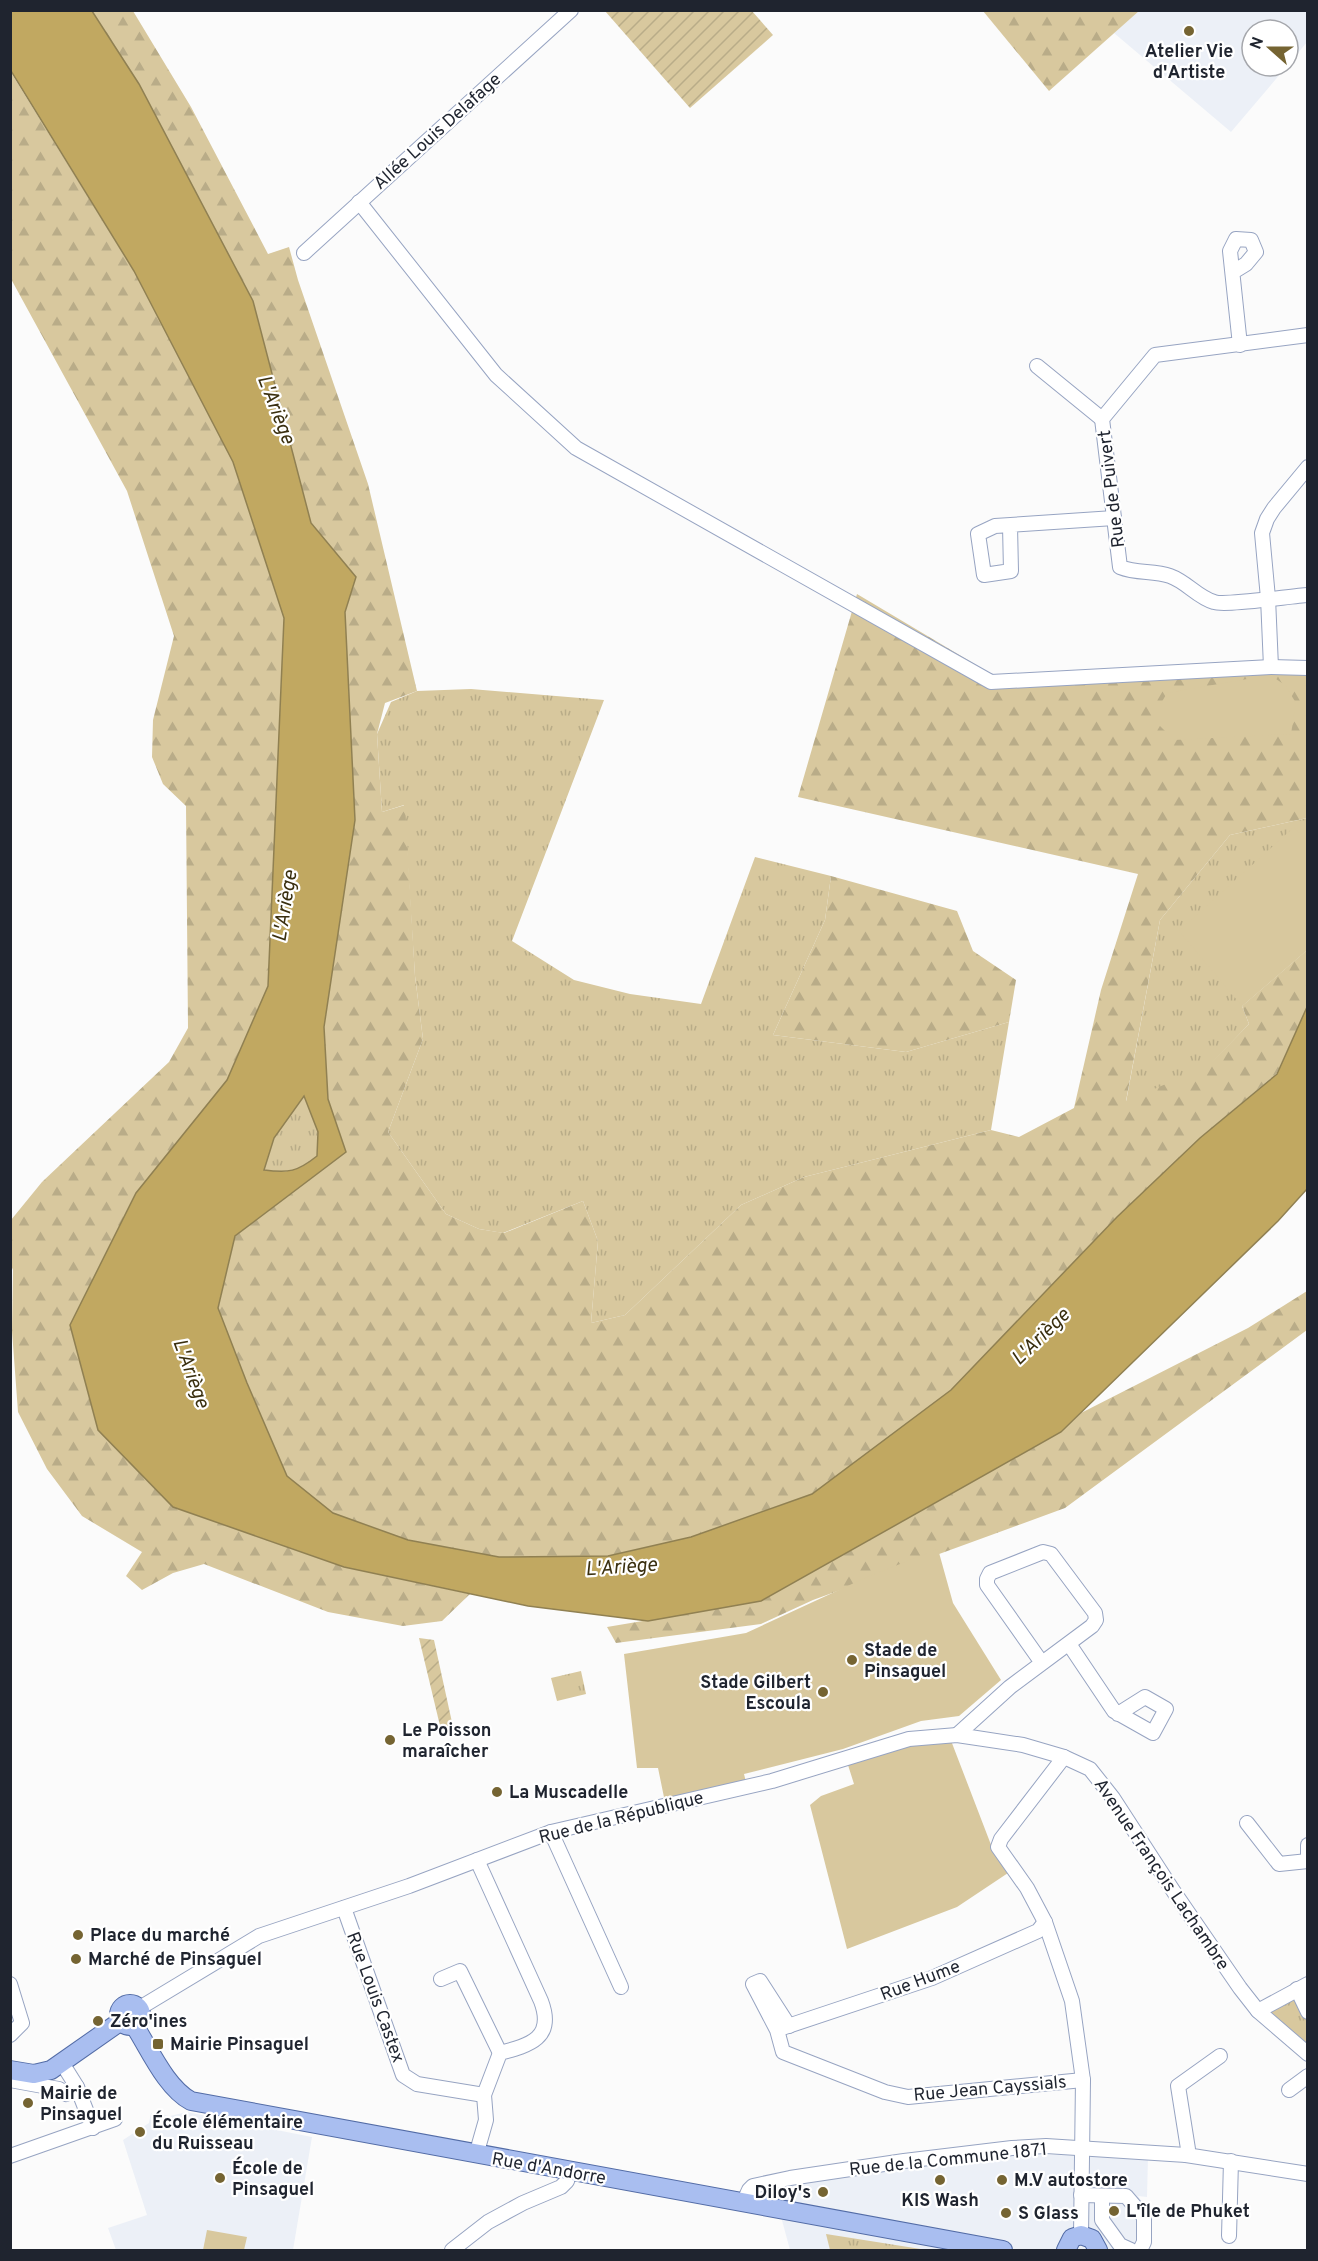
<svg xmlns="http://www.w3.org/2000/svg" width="1318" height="2261" viewBox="0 0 1318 2261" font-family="Overpass,sans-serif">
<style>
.built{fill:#ecf0f7}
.grass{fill:url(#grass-tufts)}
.forest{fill:url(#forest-firs)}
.garden{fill:url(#garden-furrows)}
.pitch{fill:#d8c89e}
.water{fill:#c1a861;stroke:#908052;stroke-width:1.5;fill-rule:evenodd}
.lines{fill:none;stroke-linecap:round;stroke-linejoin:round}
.minor-casing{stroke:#97a4c2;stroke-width:16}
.major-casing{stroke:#536ca6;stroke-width:20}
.minor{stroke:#fff;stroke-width:14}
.major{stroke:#a9bef0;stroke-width:18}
.poi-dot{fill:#756432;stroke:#fff;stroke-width:2}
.labels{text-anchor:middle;stroke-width:4.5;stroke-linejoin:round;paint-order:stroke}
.poi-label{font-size:18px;font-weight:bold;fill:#1f242f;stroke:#fff;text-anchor:start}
.street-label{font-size:18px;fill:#1f242f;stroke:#fff}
.water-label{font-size:20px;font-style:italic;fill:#3a2f0f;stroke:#fff}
</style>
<defs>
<pattern id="grass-tufts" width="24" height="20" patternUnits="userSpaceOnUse" patternTransform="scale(1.5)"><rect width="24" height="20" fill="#d8c89e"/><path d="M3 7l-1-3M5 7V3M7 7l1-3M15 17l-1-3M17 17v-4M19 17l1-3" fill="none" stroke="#b9ac88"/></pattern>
<pattern id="forest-firs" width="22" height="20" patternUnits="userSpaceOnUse" patternTransform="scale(1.5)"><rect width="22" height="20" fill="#d8c89e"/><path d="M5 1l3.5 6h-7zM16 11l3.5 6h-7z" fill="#b9ac88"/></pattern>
<pattern id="garden-furrows" width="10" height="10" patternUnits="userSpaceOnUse" patternTransform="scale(1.5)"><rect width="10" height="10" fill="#d8c89e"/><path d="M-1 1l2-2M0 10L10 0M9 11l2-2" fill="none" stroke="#b9ac88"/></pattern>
</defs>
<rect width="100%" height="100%" fill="#fbfbfb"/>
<g class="built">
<path d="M1139 11H1307V42L1288 65V30H1252V66H1287L1231 132 1114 33Z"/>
<path d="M187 2112 312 2137 293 2250H116L108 2228 147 2215 123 2140 149 2123 151 2113 170 2116Z"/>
<path d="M1022 2154 1148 2157 1147 2197 1138 2196 1152 2217 1150 2250H790L773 2187 857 2174Z"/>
</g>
<g class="grass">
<path d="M471 689 604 700 512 941 574 980 630 994 701 1004 755 857 831 876 825 920 773 1035 906 1052 1009 1022 991 1130 804 1177 741 1205 625 1315 591 1323 598 1241 583 1201 503 1233 479 1229 446 1214 388 1132 423 1039 415 976 404 805 382 812 377 734 391 702 417 691Z"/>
<path d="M1307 818V950L1242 1006 1249 1024 1208 1067 1126 1102 1160 920 1230 835Z"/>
<path d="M304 1096 318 1132 317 1156C295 1173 291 1173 264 1170L274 1138Z"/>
<path d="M581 1671 586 1694 557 1701 551 1678Z"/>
<path d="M1297 1998 1307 2018V2046L1265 2013Z"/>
<path d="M781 2187 783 2201 765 2197V2192Z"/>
<path d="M826 2234 927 2250H830Z"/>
</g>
<g class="forest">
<path d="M92 11H133L191 107 268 254 289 247 298 280 368 484 417 691 385 703 377 734 382 812 405 805 415 976 423 1039 388 1132 446 1214 479 1229 504 1233 583 1201 598 1241 591 1323 625 1315 741 1205 804 1177 991 1130 1019 1137 1074 1108 1101 990 1138 874 798 797 857 594 993 675 1307 661V818L1230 835 1160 920 1126 1101 1208 1066 1249 1024 1242 1006 1307 950V1007L1277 1073 1200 1138 1117 1217 951 1390 812 1494 691 1537 608 1556 499 1557 408 1540 333 1513 287 1476 247 1383 218 1309 235 1236 346 1152 328 1099 324 1027 355 820 345 612 356 577 311 523 253 301 139 84Z"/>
<path d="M983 11H1139L1049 91Z"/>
<path d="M10 71 134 271 233 462 284 618 268 986 227 1080 136 1193 70 1325 98 1430 173 1507 344 1567 470 1594 442 1621 403 1626 328 1612 204 1564 173 1573 142 1590 126 1576 142 1552 82 1516 47 1469 18 1412 12 1331 13 1270 10 1263 11 1220 42 1182 169 1062 188 1028 186 806 163 784 152 757 153 720 174 636 127 491 11 279Z"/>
<path d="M831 876 957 911 973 951 1016 980 1009 1022 906 1052 773 1035 825 920Z"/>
<path d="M1307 1291V1330L1065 1508 813 1600 761 1624 616 1643 607 1627 761 1601 1061 1432 1081 1413 1248 1328Z"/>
</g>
<g class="garden">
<path d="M605 11H752L773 35 690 108Z"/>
<path d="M419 1638 434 1640 453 1727 441 1730Z"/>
</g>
<g class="pitch">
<path d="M1270 675 1285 685 1296 703 1291 734 1174 740 1160 726V705L1167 693Z"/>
<path d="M1294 827 1307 842V950L1242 1006 1179 931Z"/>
<path d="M938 1549 953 1603 1001 1680 959 1716 921 1721 843 1749 744 1774 746 1782 665 1802 658 1768H637L624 1654 746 1633 867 1577Z"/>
<path d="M950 1738 993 1850 1008 1873 957 1907 847 1949 810 1805 821 1796 854 1784 848 1765 906 1745Z"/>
<path d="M207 2230 247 2237 244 2250H203Z"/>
</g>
<path class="water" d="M11 10 92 11 139 84 253 301 311 523 356 577 345 612 355 820 324 1027 328 1099 346 1152 235 1236 218 1308 247 1383 287 1476 333 1513 408 1540 499 1557 608 1556 691 1537 812 1494 951 1390 1117 1217 1200 1138 1277 1074 1307 1007V1189L1278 1221 1061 1432 761 1601 648 1621 528 1606 344 1567 173 1507 98 1430 70 1325 136 1193 227 1080 268 986 284 618 233 462 134 271 11 71ZM304 1096 318 1132 317 1156C297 1172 289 1173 264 1170L274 1138Z"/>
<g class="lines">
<g class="minor-casing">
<g id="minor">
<path d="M359 202 496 375 576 448 991 682 1271 667 1308 668"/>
<path d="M304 253 571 10"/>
<path d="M1233 272 1246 264 1256 252 1251 240 1236 239 1230 251 1240 345"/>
<path d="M1308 335 1155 355 1102 419 1120 567C1137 574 1154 570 1170 576 1187 582 1197 597 1214 602 1225 606 1291 596 1308 595"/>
<path d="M1037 366 1102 419"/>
<path d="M1010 526 1011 571 984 575 978 534 995 526 1114 518"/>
<path d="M1271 667 1268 598 1262 533 1267 519 1274 508 1308 467"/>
<path d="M1069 1644 1114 1711 1153 1733 1166 1709 1145 1697 1118 1714"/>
<path d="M957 1735 1010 1687 1092 1626 1096 1620 1095 1613 1051 1554 1043 1552 990 1573 987 1579V1585L1042 1663"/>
<path d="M1064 1757 1001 1839 998 1847 1027 1888 1045 1922 1072 2001 1083 2080 1081 2235"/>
<path d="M1247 1823 1279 1864 1308 1861"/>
<path d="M551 1832 621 1987"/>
<path d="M1308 1845V1857"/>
<path d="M344 1908 403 2075 417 2084 484 2095"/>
<path d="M441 1979 460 1971 500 2053"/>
<path d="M10 1984 22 2023 10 2035"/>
<path d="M1297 1989 1308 2012"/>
<path d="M138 2009 259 1936 409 1886 551 1832 772 1781 909 1739 957 1735 1023 1745 1064 1757 1090 1769 1113 1798 1174 1892 1240 1988 1258 2011 1308 2054"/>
<path d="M1258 2011 1308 1984"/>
<path d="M789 2026 760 1981 753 1984 777 2030 783 2052 885 2092 908 2097 1083 2080"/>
<path d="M782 2028 932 1978 1038 1931 1045 1922"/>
<path d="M10 2080 59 2089 66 2094 77 2087 62 2063"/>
<path d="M77 2087 93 2128"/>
<path d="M1289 2090 1308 2076"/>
<path d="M476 2155 486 2120 484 2095 500 2053C530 2045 555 2038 541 2001L477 1860"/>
<path d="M1186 2155 1188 2149 1178 2086 1220 2056"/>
<path d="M10 2156 115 2119"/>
<path d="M1081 2195 1126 2196 1144 2217V2242L1140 2250"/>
<path d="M1102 2196V2220L1120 2245 1131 2250"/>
<path d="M743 2203 749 2190 753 2186 790 2178 904 2161 1012 2148 1046 2146 1186 2155 1308 2174"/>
<path d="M1229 2236 1231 2161"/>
<path d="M452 2250 488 2222 523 2203 561 2187 567 2181 570 2171"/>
</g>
</g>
<g class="major-casing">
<g id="major">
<circle cx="130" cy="2015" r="11"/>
<path d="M134 2025C149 2048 166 2088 191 2101L1003 2250"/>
<path d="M10 2070 34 2074 51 2070 121 2021"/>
<path d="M1066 2250 1072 2238 1081 2235 1092 2239 1098 2250"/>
</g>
</g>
<use href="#minor" class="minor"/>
<use href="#major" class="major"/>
</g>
<g class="poi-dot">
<circle cx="1189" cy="31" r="6"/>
<circle cx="852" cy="1660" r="6"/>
<circle cx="823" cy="1692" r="6"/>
<circle cx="390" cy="1740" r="6"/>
<circle cx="497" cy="1792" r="6"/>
<circle cx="78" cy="1935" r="6"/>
<circle cx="76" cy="1959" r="6"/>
<circle cx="98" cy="2021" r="6"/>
<rect x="152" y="2038" width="12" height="12" rx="3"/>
<circle cx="28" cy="2103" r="6"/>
<circle cx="140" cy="2132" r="6"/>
<circle cx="220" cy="2178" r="6"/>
<circle cx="940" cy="2180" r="6"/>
<circle cx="1002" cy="2180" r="6"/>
<circle cx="823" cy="2192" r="6"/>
<circle cx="1114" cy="2211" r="6"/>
<circle cx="1006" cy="2213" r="6"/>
</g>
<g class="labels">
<g class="poi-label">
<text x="1189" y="57" text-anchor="middle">Atelier Vie<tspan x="1189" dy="21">d'Artiste</tspan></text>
<text x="864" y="1656">Stade de<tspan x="864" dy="21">Pinsaguel</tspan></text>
<text x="811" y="1688" text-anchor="end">Stade Gilbert<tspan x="811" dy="21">Escoula</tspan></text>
<text x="402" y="1736">Le Poisson<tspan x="402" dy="21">maraîcher</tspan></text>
<text x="509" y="1798">La Muscadelle</text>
<text x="90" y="1941">Place du marché</text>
<text x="88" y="1965">Marché de Pinsaguel</text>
<text x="110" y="2027">Zéro'ines</text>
<text x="170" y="2050">Mairie Pinsaguel</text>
<text x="40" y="2099">Mairie de<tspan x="40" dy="21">Pinsaguel</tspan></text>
<text x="152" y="2128">École élémentaire<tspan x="152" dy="21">du Ruisseau</tspan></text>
<text x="232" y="2174">École de<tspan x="232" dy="21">Pinsaguel</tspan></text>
<text x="1014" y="2186">M.V autostore</text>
<text x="811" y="2198" text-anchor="end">Diloy's</text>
<text x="940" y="2206" text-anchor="middle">KIS Wash</text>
<text x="1126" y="2217">L'île de Phuket</text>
<text x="1018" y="2219">S Glass</text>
</g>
<g class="street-label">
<text transform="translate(437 131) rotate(-42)" y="6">Allée Louis Delafage</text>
<text transform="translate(1111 489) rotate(-97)" y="6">Rue de Puivert</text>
<text transform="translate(621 1817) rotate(-14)" y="6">Rue de la République</text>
<text transform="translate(1162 1874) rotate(56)" y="6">Avenue François Lachambre</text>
<text transform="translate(920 1980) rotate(-21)" y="6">Rue Hume</text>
<text transform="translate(376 1997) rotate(70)" y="6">Rue Louis Castex</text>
<text transform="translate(990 2088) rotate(-5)" y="6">Rue Jean Cayssials</text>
<text transform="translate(948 2159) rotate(-6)" y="6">Rue de la Commune 1871</text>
<text transform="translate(549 2168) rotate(10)" y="6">Rue d'Andorre</text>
</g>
<g class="water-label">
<text transform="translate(277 409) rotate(69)" y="7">L'Ariège</text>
<text transform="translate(284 906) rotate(-81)" y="7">L'Ariège</text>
<text transform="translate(1040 1336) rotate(-44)" y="7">L'Ariège</text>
<text transform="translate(192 1373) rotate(70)" y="7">L'Ariège</text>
<text transform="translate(621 1566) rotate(-4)" y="7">L'Ariège</text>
</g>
</g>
<rect width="1318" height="2261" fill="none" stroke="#1f242f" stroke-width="24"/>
<g transform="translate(1270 48) rotate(291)"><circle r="28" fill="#ffffff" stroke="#a5a7ac" stroke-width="1.5"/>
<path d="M0-4.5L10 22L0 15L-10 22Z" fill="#756432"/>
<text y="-9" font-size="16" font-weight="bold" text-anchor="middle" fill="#1f242f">N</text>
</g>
</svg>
